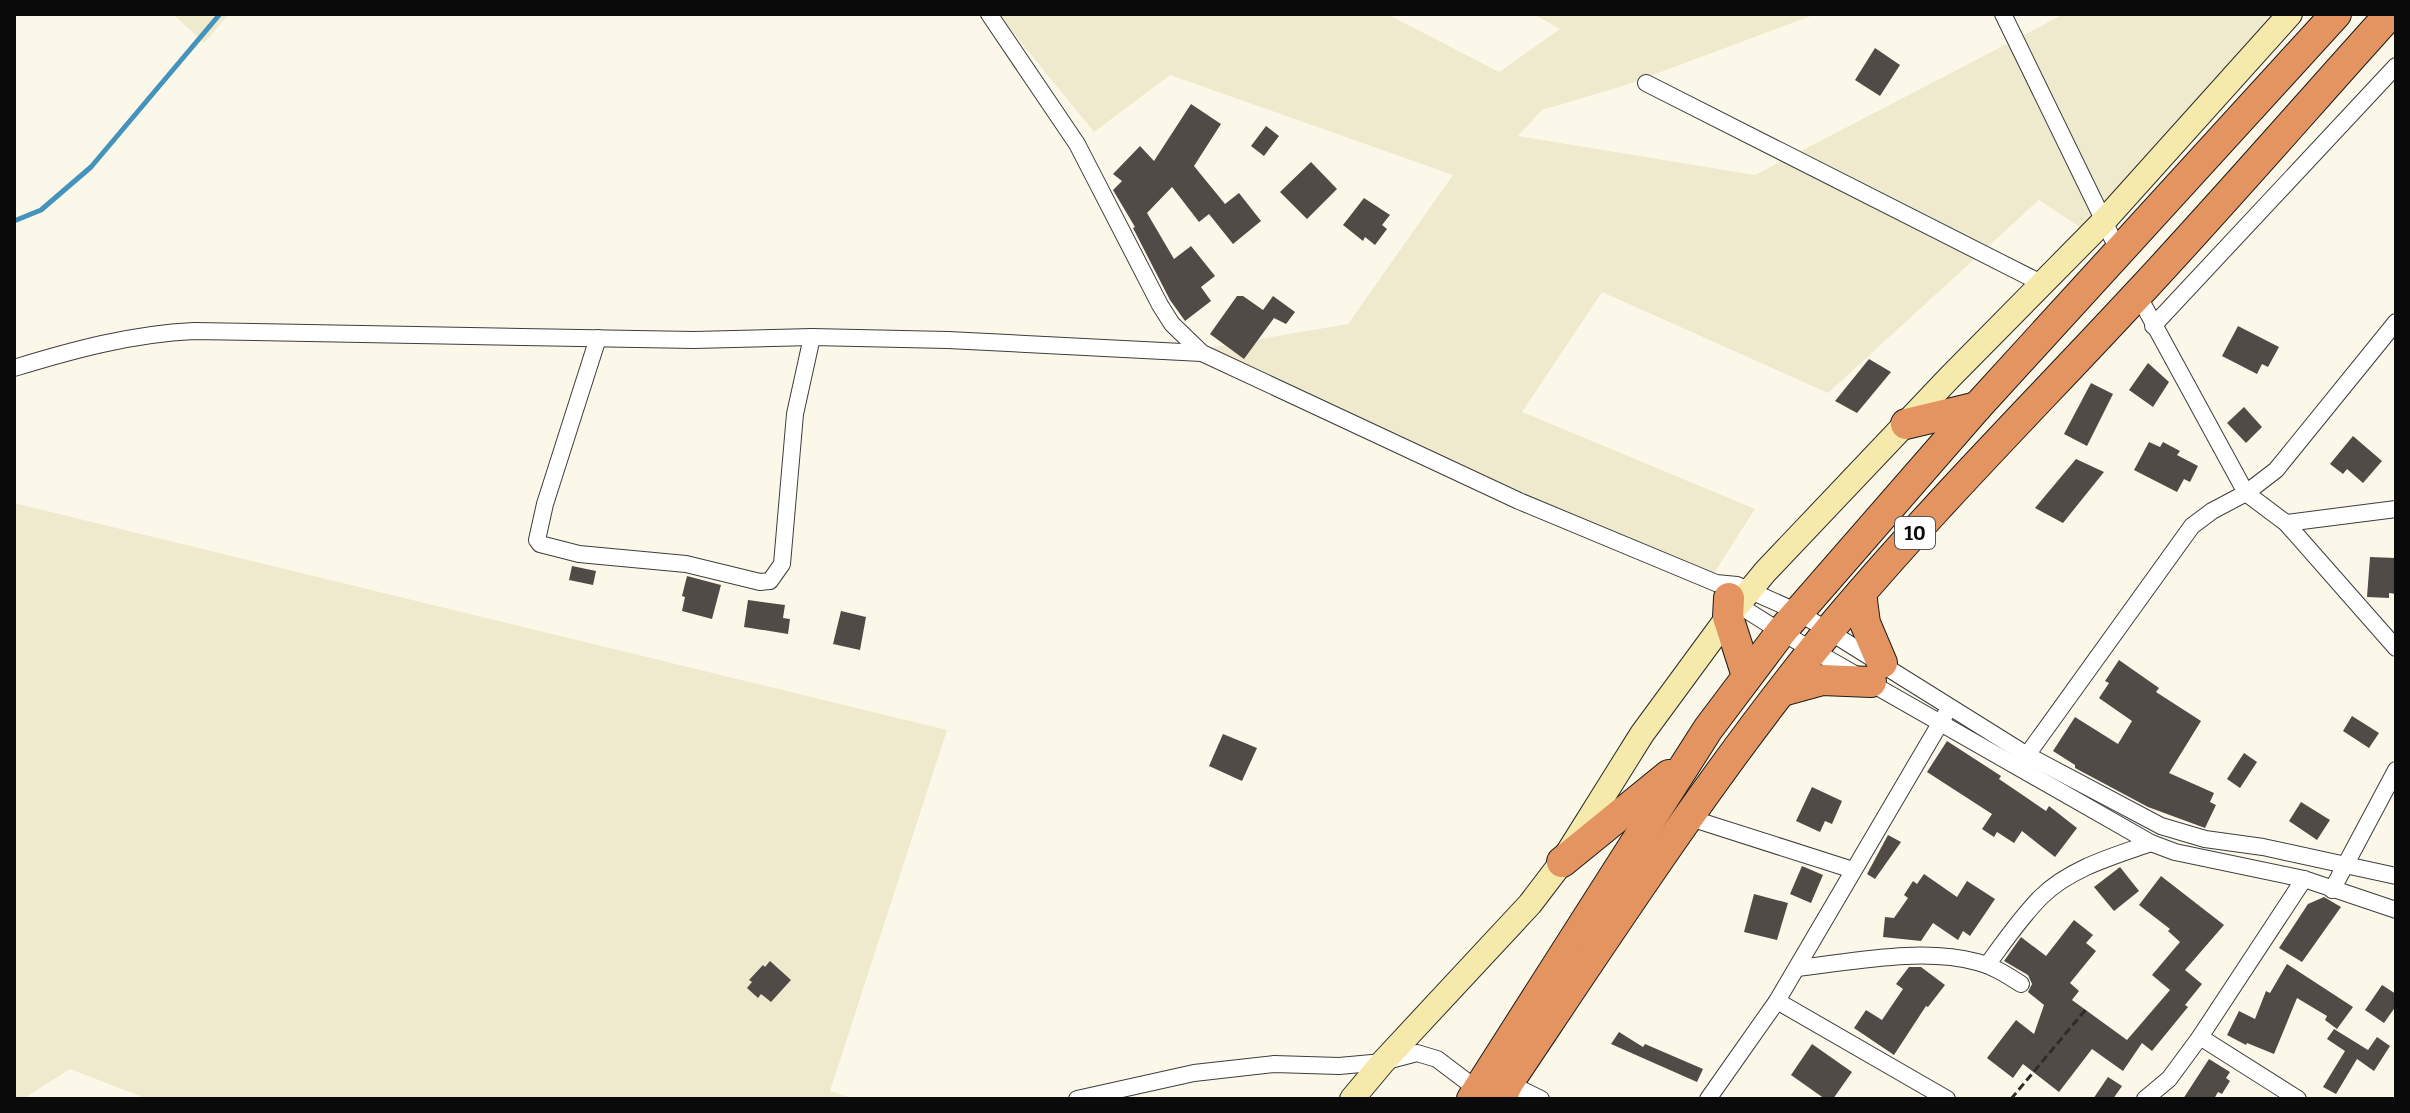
<svg xmlns="http://www.w3.org/2000/svg" width="2410" height="1113" viewBox="0 0 2410 1113" font-family="Bitter,serif">
<style>
.farmland{fill:#efeacd}
.lines{fill:none;stroke-linecap:round;stroke-linejoin:round}
.stream{stroke:#4393bc;stroke-width:5}
.building{fill:#514b48}
.street-casing{stroke:#3d3d3d;stroke-width:18}
.secondary-casing{stroke:#2c2c2c;stroke-width:26}
.highway-casing{stroke:#1b1b1b;stroke-width:32}
.path{stroke:#2c2c2c;stroke-width:3;stroke-dasharray:8 4;stroke-linecap:butt}
.street{stroke:#fff;stroke-width:16}
.secondary{stroke:#f5e9ab;stroke-width:24}
.highway{stroke:#e39460;stroke-width:30}
.labels{text-anchor:middle;stroke-width:8;stroke-linejoin:round;paint-order:stroke}
.shield{fill:#fff;stroke:#545454;stroke-width:2}
.shield-label{font-size:20px;font-weight:bold;fill:#0a0a0a}
</style>
<rect width="100%" height="100%" fill="#fcf8e9"/>
<g class="farmland">
<path d="M173 14H229L204 43Z"/>
<path d="M998 14H1387L1499 72 1560 29 1533 14H1816L1626 85 1542 110 1518 136 1755 175 2064 14H2281L2084 230 2039 200 1828 393 1602 292 1522 412 1755 509 1711 578 1202 349 1348 324 1453 175 1170 75 1094 132Z"/>
<path d="M14 503 947 730 830 1091 855 1099H148L70 1069 23 1099H14Z"/>
</g>
<g class="lines">
<path class="stream" d="M14 221 41 210 91 167 220 14"/>
</g>
<g class="building">
<path d="M1875 48 1900 65 1880 96 1855 80Z"/>
<path d="M1191 104 1221 124 1194 166 1225 204 1239 193 1261 221 1233 244 1209 214 1199 222 1172 187 1147 213 1174 259 1191 246 1215 276 1201 287 1211 301 1185 321 1170 300 1133 228 1135 227 1113 190 1122 181 1113 174 1140 146 1154 161Z"/>
<path d="M1266 126 1279 136 1264 156 1251 146Z"/>
<path d="M1311 162 1337 189 1307 219 1280 192Z"/>
<path d="M1364 198 1390 215 1382 225 1387 229 1375 245 1365 237 1363 241 1343 225Z"/>
<path d="M1237 296H1243L1263 310 1273 296 1295 312 1286 324 1274 318 1244 359 1210 334Z"/>
<path d="M2238 326 2279 347 2268 367 2262 364 2257 374 2222 356Z"/>
<path d="M1869 359 1891 372 1857 413 1835 401Z"/>
<path d="M2148 363 2169 382 2153 407 2129 390Z"/>
<path d="M2091 383 2113 394 2087 446 2064 434Z"/>
<path d="M2244 407 2262 427 2246 443 2227 423Z"/>
<path d="M2353 436 2382 461 2363 483 2347 469 2343 474 2330 464Z"/>
<path d="M2149 442 2160 447 2163 442 2180 451 2177 455 2198 466 2190 482 2184 479 2177 492 2134 470Z"/>
<path d="M2076 459 2104 472 2063 523 2035 508Z"/>
<path d="M2370 557 2396 558V594L2389 593V598L2367 597Z"/>
<path d="M572 566 596 571 593 585 569 580Z"/>
<path d="M687 576 721 585 712 619 682 611 685 597 682 596Z"/>
<path d="M748 600 785 605 783 618 790 619 788 634 744 627Z"/>
<path d="M841 611 866 617 860 650 833 644Z"/>
<path d="M2119 660 2159 688 2156 692 2201 721 2169 773 2214 793 2210 802 2216 805 2205 828 2148 807 2075 768V765L2053 751 2075 717 2118 744 2132 721 2099 698 2109 683 2105 681Z"/>
<path d="M2352 716 2379 733 2369 748 2343 731Z"/>
<path d="M1223 734 1257 748 1242 781 1209 766Z"/>
<path d="M1947 741 2001 776 1999 779 2046 811 2049 806 2077 828 2055 857 2022 831 2014 843 1997 832 1994 837 1982 829 1992 814 1927 772Z"/>
<path d="M2244 753 2257 762 2240 788 2227 779Z"/>
<path d="M1812 787 1842 801 1832 824 1825 821 1820 832 1796 821Z"/>
<path d="M2301 802 2330 820 2317 840 2289 821Z"/>
<path d="M1888 835 1901 842 1875 879 1867 874Z"/>
<path d="M1802 866 1823 875 1811 903 1790 894Z"/>
<path d="M2120 867 2139 891 2114 911 2094 887Z"/>
<path d="M1924 874 1957 897 1967 881 1995 899 1970 936 1963 931 1958 940 1933 923 1921 941 1883 937 1885 917 1894 918 1908 898 1904 895 1913 881 1917 884Z"/>
<path d="M2161 876 2224 925 2185 970 2202 984 2185 1005 2188 1007 2152 1051 2142 1043 2123 1071 2092 1049 2059 1092 2023 1064 2013 1078 1987 1058 2016 1020 2034 1034 2044 1005 2028 992 2032 984 2028 975 2004 961 2021 937 2046 956 2074 920 2093 935 2086 943 2096 951 2070 983 2079 991 2072 1000 2127 1040 2170 990 2152 975 2180 942 2168 931 2170 929 2139 905Z"/>
<path d="M1754 894 1788 903 1777 940 1744 932Z"/>
<path d="M2324 897 2341 907 2302 962 2279 948 2308 904Z"/>
<path d="M770 961 791 980 771 1002 761 994 758 998 747 988 752 982 749 980 763 965 765 967Z"/>
<path d="M2287 964 2353 1007 2337 1029 2325 1020 2327 1016 2297 998 2274 1054 2247 1043 2246 1045 2227 1035 2239 1011 2255 1019 2266 991 2270 993Z"/>
<path d="M1909 967H1921L1945 985 1928 1007 1926 1006 1894 1055 1854 1028 1866 1010 1882 1020 1903 989 1896 984Z"/>
<path d="M2382 985 2396 994V1006L2384 1023 2365 1010Z"/>
<path d="M2334 1029 2368 1050 2377 1037 2390 1046 2374 1071 2357 1059 2336 1094 2323 1087 2345 1051 2327 1039Z"/>
<path d="M1619 1032 1643 1047 1645 1044 1703 1069 1697 1082 1611 1044Z"/>
<path d="M1812 1044 1852 1072 1833 1099H1825L1791 1075Z"/>
<path d="M2209 1059 2230 1072 2226 1078 2230 1081 2222 1094 2218 1092 2214 1099H2183Z"/>
<path d="M2108 1077 2122 1086 2113 1099H2093Z"/>
</g>
<g class="lines">
<g class="street-casing">
<g id="street">
<path d="M989 14 1077 144 1160 305 1172 324 1202 353 1519 501 1716 583 1737 585 1798 612 2027 755 2161 826 2205 839 2263 847 2396 876"/>
<path d="M2003 14 2119 252"/>
<path d="M1646 83 2043 284"/>
<path d="M2138 295 2246 493 2286 523 2396 648"/>
<path d="M2153 326 2396 66"/>
<path d="M598 338 545 504 537 540 540 544 579 554 686 564 760 582 770 581 782 564 795 414 812 337"/>
<path d="M14 368C73 350 131 334 194 331L694 340 812 337 948 340 1202 353"/>
<path d="M2286 523 2396 509"/>
<path d="M1732 601 1781 632 2151 843 2175 852 2304 879 2396 910"/>
<path d="M2027 755 2192 526 2212 511 2246 493 2276 470 2396 322"/>
<path d="M1687 817 1853 870"/>
<path d="M2332 890 2396 770"/>
<path d="M1987 965C2004 942 2021 917 2041 897 2070 868 2114 856 2151 843"/>
<path d="M1797 968C1852 962 1922 947 1977 962 1993 966 2007 975 2021 984"/>
<path d="M1777 1001 1947 1099"/>
<path d="M2200 1037 2298 1099"/>
<path d="M1508 1083 1541 1099"/>
<path d="M1077 1099 1194 1073 1274 1064 1339 1066 1383 1062 1417 1053 1437 1059 1478 1090"/>
<path d="M1708 1099 1777 1001 1945 715"/>
<path d="M2145 1099 2169 1079 2200 1037 2304 879"/>
</g>
</g>
<g class="secondary-casing">
<path id="secondary" d="M1352 1099 1383 1062 1530 904 1562 862 1642 734 1728 617 1765 572 1950 377 2103 222 2290 14"/>
</g>
<g class="highway-casing">
<g id="highway">
<path d="M1906 424 1977 407"/>
<path d="M1861 593 1865 623 1882 663"/>
<path d="M1729 598 1728 617 1747 676"/>
<path d="M1782 691 1822 680 1871 682"/>
<path d="M1562 862 1669 775"/>
<path d="M1472 1099 1708 729 1781 632 1977 407 2336 14"/>
<path d="M1500 1099 1508 1083C1612 928 1713 772 1831 628 1928 512 2035 405 2138 294 2223 203 2306 107 2390 14"/>
</g>
</g>
<path class="path" d="M2011 1099 2087 1008"/>
<use href="#street" class="street"/>
<use href="#secondary" class="secondary"/>
<use href="#highway" class="highway"/>
</g>
<g class="labels">
<rect class="shield" x="1895" y="517" width="40" height="32" rx="6"/>
<g class="shield-label">
<text x="1915" y="540">10</text>
</g>
</g>
<rect width="2410" height="1113" fill="none" stroke="#0a0a0a" stroke-width="32"/>
</svg>
